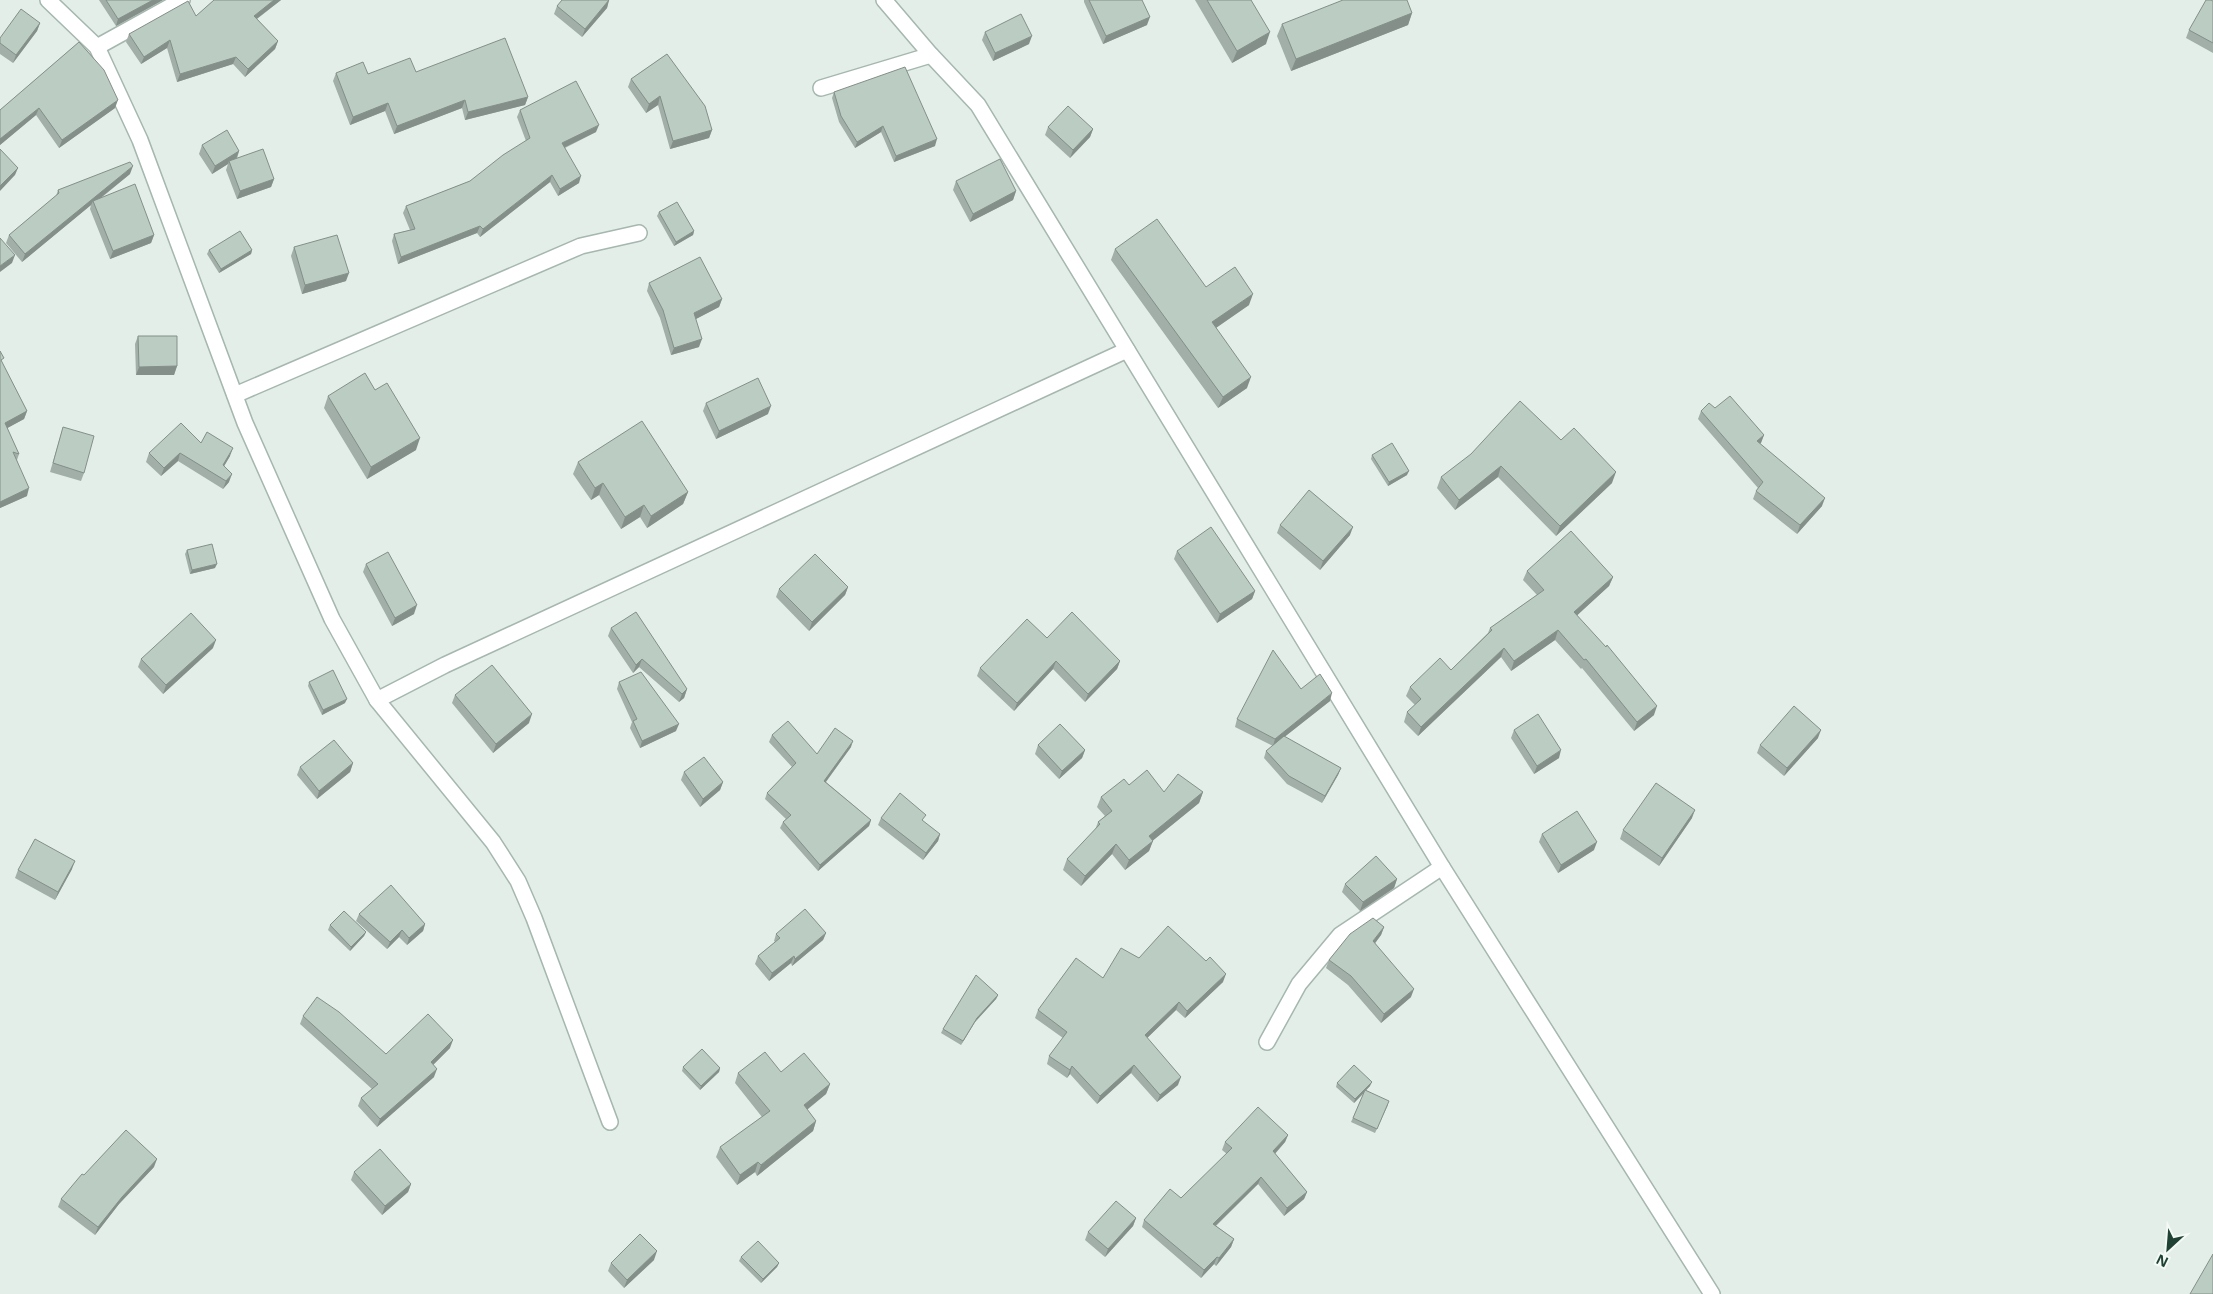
<svg xmlns="http://www.w3.org/2000/svg" width="2213" height="1294" viewBox="0 0 2213 1294" font-family="'Open Sans',sans-serif">
<style>
.lines{fill:none;stroke-linecap:round;stroke-linejoin:round}
.street-casing{stroke:#a5b7af;stroke-width:18}
.street{stroke:#fff;stroke-width:15}
.wall{fill:#a1afa8}
.shaded-wall{fill:#838f88}
.building{fill:#bbccc3;stroke:#838f88}
</style>
<rect width="100%" height="100%" fill="#e3eee8"/>
<g class="lines">
<g class="street-casing">
<g id="street">
<path d="M48 0 97 47 140 140 245 423 332 619 377 700 493 842 518 881 534 918 610 1122"/>
<path d="M884 0 931 55 978 105 1442 867 1712 1294"/>
<path d="M97 47 182 0"/>
<path d="M821 88 931 55"/>
<path d="M235 395 581 246 639 233"/>
<path d="M377 700 445 665 1127 350"/>
<path d="M1267 1042 1299 984 1340 935 1442 867"/>
</g>
</g>
<use href="#street" class="street"/>
</g>
<g class="wall">
<path d="M99 0H163L116 26Z"/>
<path d="M214 0H281L257 19 278 41 275 49 245 77 233 64 177 82 167 48 141 64 126 42 129 34 196 16Z"/>
<path d="M609 0 607 8 582 37 554 14 557 6Z"/>
<path d="M1084 0H1142L1147 25 1103 44 1084 2Z"/>
<path d="M1195 0H1251L1266 44 1232 63Z"/>
<path d="M2213 1V53L2186 38 2189 30Z"/>
<path d="M1412 13 1408 25 1291 71 1277 36 1282 24Z"/>
<path d="M40 23 37 31 13 63 0 54V38Z"/>
<path d="M985 32 1029 44 993 61 982 40Z"/>
<path d="M79 42 115 108 59 148 36 115 0 145V110Z"/>
<path d="M667 54 712 130 709 138 670 149 658 105 646 113 628 87 631 79Z"/>
<path d="M416 72 528 97 525 105 465 120 462 108 394 134 385 111 350 125 333 81 336 73 368 74Z"/>
<path d="M834 92 935 146 894 162 881 132 855 148 839 122 832 98Z"/>
<path d="M520 110 596 132 565 148 579 183 558 196 550 182 480 237 477 233 398 264 392 241 394 234 410 230 403 213 406 206 470 181 526 141 517 117Z"/>
<path d="M1048 127 1093 129 1090 137 1070 158 1045 135Z"/>
<path d="M202 145 239 151 237 159 274 179 271 187 237 199 226 170 228 164 212 174 199 154Z"/>
<path d="M130 174 101 198 154 235 151 243 110 259 90 209 91 205 22 262 6 243 9 235 56 196 58 190Z"/>
<path d="M956 181 1016 191 1013 200 970 222 953 190Z"/>
<path d="M659 212 694 231 693 235 674 246 657 216Z"/>
<path d="M294 247 346 281 302 294 291 256Z"/>
<path d="M1115 249 1249 305 1216 328 1247 388 1218 408 1111 260Z"/>
<path d="M209 250H252L251 254 219 273 207 254Z"/>
<path d="M649 283 722 299 719 307 696 319 699 347 671 355 660 318 647 291Z"/>
<path d="M138 336 177 366 174 375H136L135 344Z"/>
<path d="M0 351 2 363 27 411 24 419 7 428 19 454 17 460 27 496 0 508Z"/>
<path d="M328 396 416 450 367 479 324 408Z"/>
<path d="M706 403 768 414 716 439 703 411Z"/>
<path d="M1715 408 1764 435 1760 444 1822 506 1797 534 1753 499 1756 491 1758 488 1698 419 1701 411Z"/>
<path d="M63 427 84 473 81 481 50 472Z"/>
<path d="M1561 440 1612 483 1556 536 1498 477 1455 510 1437 488 1441 477Z"/>
<path d="M201 443 230 456 224 466 229 482 223 489 178 461 161 476 146 462 149 453Z"/>
<path d="M1372 455 1407 475 1388 486 1371 459Z"/>
<path d="M578 462 688 492 683 504 647 528 640 517 621 529 599 495 591 500 573 474Z"/>
<path d="M1280 525 1350 535 1320 570 1277 533Z"/>
<path d="M187 550 215 568 190 574 185 554Z"/>
<path d="M1177 551 1255 591 1252 599 1217 623 1174 559Z"/>
<path d="M366 564 414 614 392 626 363 572Z"/>
<path d="M1527 571 1613 577 1609 586 1577 615 1654 715 1634 731 1582 668 1581 669 1555 640 1511 671 1501 657 1418 736 1404 722 1407 712 1415 705 1406 696 1410 687 1451 670 1488 633 1490 628 1537 595 1523 580Z"/>
<path d="M848 587 845 595 809 631 776 597 779 589Z"/>
<path d="M611 628 687 689 684 698 679 702 639 667 633 673 608 636Z"/>
<path d="M1047 638 1120 661 1117 669 1085 702 1053 669 1014 711 977 676 980 668Z"/>
<path d="M213 648 163 694 138 667 141 659Z"/>
<path d="M309 682 345 703 322 715 308 686Z"/>
<path d="M619 682 676 731 640 748 630 728 632 722 617 689Z"/>
<path d="M1301 689 1330 701 1284 737 1341 768 1338 775 1322 803 1287 784 1264 758 1266 751 1273 746 1235 727 1237 719Z"/>
<path d="M455 695 529 723 493 753 452 703Z"/>
<path d="M1514 730 1559 758 1534 774 1511 738Z"/>
<path d="M772 735 817 754 851 747 826 782 871 820 869 826 818 871 780 828 783 822 786 819 765 799 767 793 792 767 769 742Z"/>
<path d="M1818 738 1784 776 1757 753 1760 745Z"/>
<path d="M1038 745 1085 750 1082 758 1059 779 1035 754Z"/>
<path d="M353 763 350 772 317 799 297 775 300 767Z"/>
<path d="M684 772 723 782 720 790 700 807 681 780Z"/>
<path d="M1129 785 1164 792H1203L1199 803 1153 840 1149 851 1125 870 1112 854 1081 886 1063 870 1067 859 1095 830 1098 822 1105 816 1097 807 1101 797Z"/>
<path d="M881 818 940 834 938 841 923 860 878 825Z"/>
<path d="M1692 818 1659 866 1620 839 1623 830Z"/>
<path d="M1542 834 1594 850 1558 873 1539 842Z"/>
<path d="M72 869 55 900 15 878 18 870Z"/>
<path d="M1397 879 1394 888 1360 911 1342 892 1345 884Z"/>
<path d="M359 914 425 924 423 931 407 945 399 937 387 949 356 921Z"/>
<path d="M330 925 366 932 364 936 350 951 328 930Z"/>
<path d="M1384 927 1381 935 1375 943 1411 997 1381 1023 1348 985 1326 968 1329 960Z"/>
<path d="M826 933 823 940 792 966 791 963 769 981 755 964 758 956 775 942 774 941 776 934Z"/>
<path d="M1139 958 1223 982 1185 1018 1176 1010 1147 1038 1178 1085 1157 1102 1131 1073 1097 1104 1070 1074 1067 1078 1047 1064 1049 1056 1063 1038 1035 1018 1038 1010 1103 978Z"/>
<path d="M998 995 996 999 975 1022 961 1045 941 1033 943 1029Z"/>
<path d="M303 1016 386 1054 450 1048 433 1065 434 1077 377 1127 358 1106 361 1098 372 1089 300 1024Z"/>
<path d="M683 1067 720 1068 719 1072 700 1090 682 1071Z"/>
<path d="M781 1072 830 1084 826 1094 807 1110 816 1121 813 1131 757 1176 755 1172 737 1185 716 1157 720 1147 762 1117 735 1083 738 1073Z"/>
<path d="M1337 1083 1370 1086 1366 1090 1388 1105 1375 1133 1351 1122 1364 1093 1354 1103 1336 1087Z"/>
<path d="M1288 1135 1285 1142 1275 1154 1307 1192 1304 1199 1284 1216 1258 1184 1216 1226 1234 1239 1231 1247 1216 1266 1214 1264 1201 1278 1142 1227 1144 1220 1181 1198 1227 1154 1222 1150 1225 1142Z"/>
<path d="M154 1167 119 1204 95 1235 58 1207 61 1199Z"/>
<path d="M354 1172 411 1184 408 1192 382 1215 351 1180Z"/>
<path d="M1136 1218 1133 1226 1105 1257 1085 1240 1088 1232Z"/>
<path d="M741 1257 779 1263 777 1267 761 1283 739 1261Z"/>
<path d="M654 1260 624 1288 608 1271 611 1263Z"/>
</g>
<g class="shaded-wall">
<path d="M153 0H163L116 26 118 19Z"/>
<path d="M274 0H281L251 23 254 16Z"/>
<path d="M609 0 607 8 582 37 585 29Z"/>
<path d="M1412 13 1408 25 1291 71 1296 59Z"/>
<path d="M1150 17 1147 25 1103 44 1106 36Z"/>
<path d="M40 23 37 31 13 63 16 55Z"/>
<path d="M1270 32 1266 44 1232 63 1237 51Z"/>
<path d="M1032 36 1029 44 993 61 995 53Z"/>
<path d="M170 40 167 48 141 64 144 57Z"/>
<path d="M278 41 275 49 245 77 248 69Z"/>
<path d="M236 57 233 64 177 82 180 74Z"/>
<path d="M660 96 658 105 646 113 649 104Z"/>
<path d="M528 97 525 105 465 120 468 112Z"/>
<path d="M118 100 115 108 59 148 62 140Z"/>
<path d="M465 100 462 108 394 134 397 126Z"/>
<path d="M388 103 385 111 350 125 353 117Z"/>
<path d="M39 108 36 115 0 145V139Z"/>
<path d="M599 125 596 132 559 150 562 143Z"/>
<path d="M883 126 881 132 855 148 857 142Z"/>
<path d="M1093 129 1090 137 1070 158 1073 150Z"/>
<path d="M712 130 709 138 670 149 673 141Z"/>
<path d="M937 139 935 146 894 162 896 156Z"/>
<path d="M239 151 236 159 229 161 228 164 212 174 215 166Z"/>
<path d="M133 166 130 174 94 203 93 201 91 205 22 262 25 254Z"/>
<path d="M18 168 15 175 0 191V186Z"/>
<path d="M552 175 550 182 480 237 483 229Z"/>
<path d="M581 176 579 183 558 196 560 189Z"/>
<path d="M274 179 271 187 237 199 240 191Z"/>
<path d="M1016 191 1013 200 970 222 973 214Z"/>
<path d="M480 226 477 233 398 264 401 257Z"/>
<path d="M694 231 693 235 674 246 676 242Z"/>
<path d="M154 235 151 243 110 259 113 251Z"/>
<path d="M252 250 251 254 219 273 221 269Z"/>
<path d="M15 255 12 263 0 272V266Z"/>
<path d="M349 273 346 281 302 294 305 285Z"/>
<path d="M1253 294 1249 305 1207 334 1212 322Z"/>
<path d="M722 299 719 307 692 321 694 313Z"/>
<path d="M702 339 699 347 671 355 674 348Z"/>
<path d="M177 366 174 375H136L139 367Z"/>
<path d="M1251 377 1247 388 1218 408 1223 397Z"/>
<path d="M771 406 768 414 716 439 719 431Z"/>
<path d="M27 411 24 419 2 431 5 423Z"/>
<path d="M1764 435 1761 443 1754 449 1757 441Z"/>
<path d="M420 438 416 450 367 479 371 467Z"/>
<path d="M233 448 230 456 220 473 223 465Z"/>
<path d="M180 453 178 461 161 476 164 468Z"/>
<path d="M1501 466 1498 477 1455 510 1459 500Z"/>
<path d="M1409 471 1407 475 1388 486 1389 482Z"/>
<path d="M1616 472 1612 483 1556 536 1560 526Z"/>
<path d="M232 474 229 482 223 489 226 481Z"/>
<path d="M603 483 599 495 591 500 595 488Z"/>
<path d="M29 488 27 496 0 508V502Z"/>
<path d="M688 492 683 504 647 528 651 516Z"/>
<path d="M1825 498 1822 506 1797 534 1800 525Z"/>
<path d="M644 505 640 517 621 529 625 517Z"/>
<path d="M1353 527 1350 535 1320 570 1323 561Z"/>
<path d="M217 564 215 568 190 574 192 570Z"/>
<path d="M1613 577 1609 586 1571 621 1574 612Z"/>
<path d="M848 587 845 595 809 631 812 622Z"/>
<path d="M1255 591 1252 599 1217 623 1220 614Z"/>
<path d="M417 605 414 614 392 626 395 618Z"/>
<path d="M1558 630 1555 640 1511 671 1514 661Z"/>
<path d="M216 640 213 648 163 694 166 685Z"/>
<path d="M1504 648 1501 657 1418 736 1421 727Z"/>
<path d="M642 659 639 667 633 673 636 665Z"/>
<path d="M1056 661 1053 669 1014 711 1017 703Z"/>
<path d="M1120 661 1117 669 1085 702 1088 694Z"/>
<path d="M687 689 684 698 679 702 682 694Z"/>
<path d="M1332 693 1330 701 1273 746 1275 739Z"/>
<path d="M347 699 345 703 322 715 323 710Z"/>
<path d="M1657 706 1654 715 1634 731 1637 722Z"/>
<path d="M532 714 529 723 493 753 496 744Z"/>
<path d="M679 724 676 731 640 748 642 741Z"/>
<path d="M1821 730 1818 738 1784 776 1787 768Z"/>
<path d="M853 741 851 747 822 787 824 781Z"/>
<path d="M1085 750 1082 758 1059 779 1062 771Z"/>
<path d="M1561 750 1559 758 1534 774 1537 766Z"/>
<path d="M353 763 350 772 317 799 319 791Z"/>
<path d="M1341 768 1338 775 1322 803 1325 796Z"/>
<path d="M723 782 720 790 700 807 703 799Z"/>
<path d="M1203 792 1199 803 1145 847 1149 836Z"/>
<path d="M1695 810 1692 818 1659 866 1662 858Z"/>
<path d="M871 820 869 826 818 871 820 865Z"/>
<path d="M940 834 938 841 923 860 926 853Z"/>
<path d="M1153 841 1149 851 1125 870 1129 860Z"/>
<path d="M1597 842 1594 850 1558 873 1561 865Z"/>
<path d="M1116 844 1112 854 1081 886 1085 876Z"/>
<path d="M75 861 72 869 55 900 58 892Z"/>
<path d="M1397 879 1394 888 1360 911 1363 902Z"/>
<path d="M425 924 423 931 407 945 409 938Z"/>
<path d="M1384 927 1381 935 1370 950 1373 941Z"/>
<path d="M402 930 399 937 387 949 390 942Z"/>
<path d="M366 932 364 936 350 951 351 947Z"/>
<path d="M826 933 823 940 792 966 795 959Z"/>
<path d="M794 956 791 963 769 981 772 973Z"/>
<path d="M1226 974 1223 982 1185 1018 1187 1011Z"/>
<path d="M1414 989 1411 997 1381 1023 1384 1014Z"/>
<path d="M998 995 996 999 975 1022 961 1045 963 1041 977 1018Z"/>
<path d="M1179 1002 1176 1010 1142 1043 1145 1035Z"/>
<path d="M453 1040 450 1048 428 1070 431 1062Z"/>
<path d="M1134 1065 1131 1073 1097 1104 1100 1096Z"/>
<path d="M1072 1066 1070 1074 1067 1078 1070 1070Z"/>
<path d="M720 1068 719 1072 700 1090 701 1086Z"/>
<path d="M437 1069 434 1077 377 1127 380 1119Z"/>
<path d="M1181 1077 1178 1085 1157 1102 1160 1095Z"/>
<path d="M1372 1082 1370 1086 1354 1103 1355 1099Z"/>
<path d="M830 1084 826 1094 800 1115 804 1105Z"/>
<path d="M816 1121 813 1131 757 1176 761 1165Z"/>
<path d="M1288 1135 1285 1142 1270 1159 1273 1151Z"/>
<path d="M157 1159 154 1167 119 1204 95 1235 98 1227 122 1197Z"/>
<path d="M758 1162 755 1172 737 1185 740 1175Z"/>
<path d="M1261 1177 1258 1184 1210 1231 1213 1224Z"/>
<path d="M411 1184 408 1192 382 1215 385 1206Z"/>
<path d="M1307 1192 1304 1199 1284 1216 1287 1208Z"/>
<path d="M1136 1218 1133 1226 1105 1257 1108 1249Z"/>
<path d="M1234 1239 1231 1247 1216 1266 1219 1258Z"/>
<path d="M657 1251 654 1260 624 1288 627 1280Z"/>
<path d="M1217 1257 1214 1264 1201 1278 1204 1270Z"/>
<path d="M779 1263 777 1267 761 1283 763 1279Z"/>
</g>
<g class="building">
<path d="M106 0H153L118 19Z"/>
<path d="M214 0H274L254 16 278 41 248 69 236 57 180 74 170 40 144 57 129 34 188 1 196 16Z"/>
<path d="M562 0H609L585 29 557 6Z"/>
<path d="M1089 0H1142L1150 17 1106 36Z"/>
<path d="M1207 0H1251L1270 32 1237 51Z"/>
<path d="M1343 0H1407L1412 13 1296 59 1282 24Z"/>
<path d="M2206 0H2211L2213 1V43L2189 30Z"/>
<path d="M21 9 40 23 16 55 0 43V38Z"/>
<path d="M1021 14 1032 36 995 53 985 32Z"/>
<path d="M505 38 528 97 468 112 465 100 397 126 388 103 353 117 336 73 363 62 368 74 410 58 416 72Z"/>
<path d="M79 42 104 70 118 100 62 140 39 108 0 139V110Z"/>
<path d="M667 54 705 106 712 130 673 141 660 96 649 104 631 79Z"/>
<path d="M905 67 937 139 896 156 883 126 857 142 841 116 834 92Z"/>
<path d="M576 81 599 125 562 143 581 176 560 189 552 175 483 229 480 226 401 257 394 234 415 229 406 206 470 181 503 155 530 138 520 110Z"/>
<path d="M1068 106 1093 129 1073 150 1048 127Z"/>
<path d="M227 130 239 151 215 166 202 145Z"/>
<path d="M0 149 18 168 0 186Z"/>
<path d="M263 149 274 179 240 191 229 161Z"/>
<path d="M1000 159 1016 191 973 214 956 181Z"/>
<path d="M130 162 133 166 25 254 9 235 59 193 58 190Z"/>
<path d="M135 184 154 235 113 251 93 201Z"/>
<path d="M677 202 694 231 676 242 659 212Z"/>
<path d="M1157 219 1206 287 1235 267 1253 294 1212 322 1251 377 1223 397 1115 249Z"/>
<path d="M240 231 252 250 221 269 209 250Z"/>
<path d="M337 235 349 273 305 285 294 247Z"/>
<path d="M0 238 15 255 0 266Z"/>
<path d="M700 257 722 299 694 313 702 339 674 348 663 310 649 283Z"/>
<path d="M138 336H177V366L139 367Z"/>
<path d="M0 351 4 358 1 360 27 411 5 423 19 454 13 452 29 488 0 502Z"/>
<path d="M365 373 375 390 387 383 420 438 371 467 328 396Z"/>
<path d="M758 378 771 406 719 431 706 403Z"/>
<path d="M1730 396 1764 435 1757 441 1825 498 1800 525 1756 491 1763 482 1701 411 1709 403 1715 408Z"/>
<path d="M1520 401 1561 440 1574 428 1616 472 1560 526 1501 466 1459 500 1441 477 1471 454Z"/>
<path d="M642 421 688 492 651 516 644 505 625 517 603 483 595 488 578 462Z"/>
<path d="M181 423 201 443 207 432 233 448 223 465 232 474 226 481 180 453 164 468 149 453Z"/>
<path d="M63 427 94 436 84 473 53 463Z"/>
<path d="M1392 443 1409 471 1389 482 1372 455Z"/>
<path d="M1309 490 1353 527 1323 561 1280 525Z"/>
<path d="M1211 527 1255 591 1220 614 1177 551Z"/>
<path d="M1571 531 1613 577 1574 612 1606 647 1607 645 1657 706 1637 722 1586 659 1584 660 1558 630 1514 661 1504 648 1421 727 1407 712 1421 699 1410 687 1440 658 1451 670 1492 630 1490 628 1544 590 1527 571Z"/>
<path d="M212 544 217 564 192 570 187 550Z"/>
<path d="M388 552 417 605 395 618 366 564Z"/>
<path d="M815 554 848 587 812 622 779 589Z"/>
<path d="M636 612 687 689 682 694 642 659 636 665 611 628Z"/>
<path d="M1072 612 1120 661 1088 694 1056 661 1017 703 980 668 1027 619 1047 638Z"/>
<path d="M191 613 216 640 166 685 141 659Z"/>
<path d="M1273 650 1301 689 1320 674 1332 693 1275 739 1237 719Z"/>
<path d="M492 665 532 714 496 744 455 695Z"/>
<path d="M333 670 347 699 323 710 309 682Z"/>
<path d="M641 672 679 724 642 741 633 721 637 719 619 682Z"/>
<path d="M1794 706 1821 730 1787 768 1760 745Z"/>
<path d="M1538 714 1561 750 1537 766 1514 730Z"/>
<path d="M788 721 817 754 835 728 853 741 824 781 871 820 820 865 783 822 791 815 767 793 796 763 772 735Z"/>
<path d="M1060 724 1085 750 1062 771 1038 745Z"/>
<path d="M1284 736 1341 768 1325 796 1289 776 1266 751Z"/>
<path d="M334 740 353 763 319 791 300 767Z"/>
<path d="M704 757 723 782 703 799 684 772Z"/>
<path d="M1147 770 1164 792 1178 774 1203 792 1149 836 1153 841 1129 860 1116 844 1085 876 1067 859 1100 824 1098 822 1112 811 1101 797 1124 779 1129 785Z"/>
<path d="M1656 783 1695 810 1662 858 1623 830Z"/>
<path d="M900 793 926 815 922 820 940 834 926 853 881 818Z"/>
<path d="M1577 811 1597 842 1561 865 1542 834Z"/>
<path d="M35 839 75 861 58 892 18 870Z"/>
<path d="M1376 856 1397 879 1363 902 1345 884Z"/>
<path d="M391 885 425 924 409 938 402 930 390 942 359 914Z"/>
<path d="M805 909 826 933 795 959 794 956 772 973 758 956 780 938 776 934Z"/>
<path d="M344 911 366 932 351 947 330 925Z"/>
<path d="M1373 918 1384 927 1373 941 1414 989 1384 1014 1351 976 1329 960 1350 934Z"/>
<path d="M1168 926 1206 961 1210 957 1226 974 1187 1011 1179 1002 1145 1035 1181 1077 1160 1095 1134 1065 1100 1096 1072 1066 1070 1070 1049 1056 1067 1032 1038 1010 1076 958 1103 978 1121 948 1139 958Z"/>
<path d="M976 975 998 995 977 1018 963 1041 943 1029Z"/>
<path d="M317 997 339 1012 386 1054 428 1014 453 1040 431 1062 437 1069 380 1119 361 1098 378 1084 303 1016Z"/>
<path d="M702 1049 720 1068 701 1086 683 1067Z"/>
<path d="M765 1052 781 1072 804 1053 830 1084 804 1105 816 1121 761 1165 758 1162 740 1175 720 1147 770 1111 738 1073Z"/>
<path d="M1354 1065 1372 1082 1355 1099 1337 1083Z"/>
<path d="M1365 1090 1389 1101 1377 1129 1353 1118Z"/>
<path d="M1258 1107 1288 1135 1273 1151 1307 1192 1287 1208 1261 1177 1213 1224 1234 1239 1219 1258 1217 1257 1204 1270 1144 1220 1170 1189 1181 1198 1232 1148 1225 1142Z"/>
<path d="M126 1130 157 1159 122 1197 98 1227 61 1199 82 1174 84 1175Z"/>
<path d="M380 1149 411 1184 385 1206 354 1172Z"/>
<path d="M1116 1201 1136 1218 1108 1249 1088 1232Z"/>
<path d="M640 1234 657 1251 627 1280 611 1263Z"/>
<path d="M758 1241 779 1263 763 1279 741 1257Z"/>
<path d="M2213 1254V1294H2190Z"/>
</g>
<g transform="translate(2168 1249) rotate(206)" stroke="#f4faf6" stroke-width="4" paint-order="stroke">
<path d="M0-4L9 19L0 12L-9 19Z" fill="#204235"/>
<text y="-8" font-size="14" font-weight="bold" text-anchor="middle" fill="#204235">N</text>
</g>
</svg>
